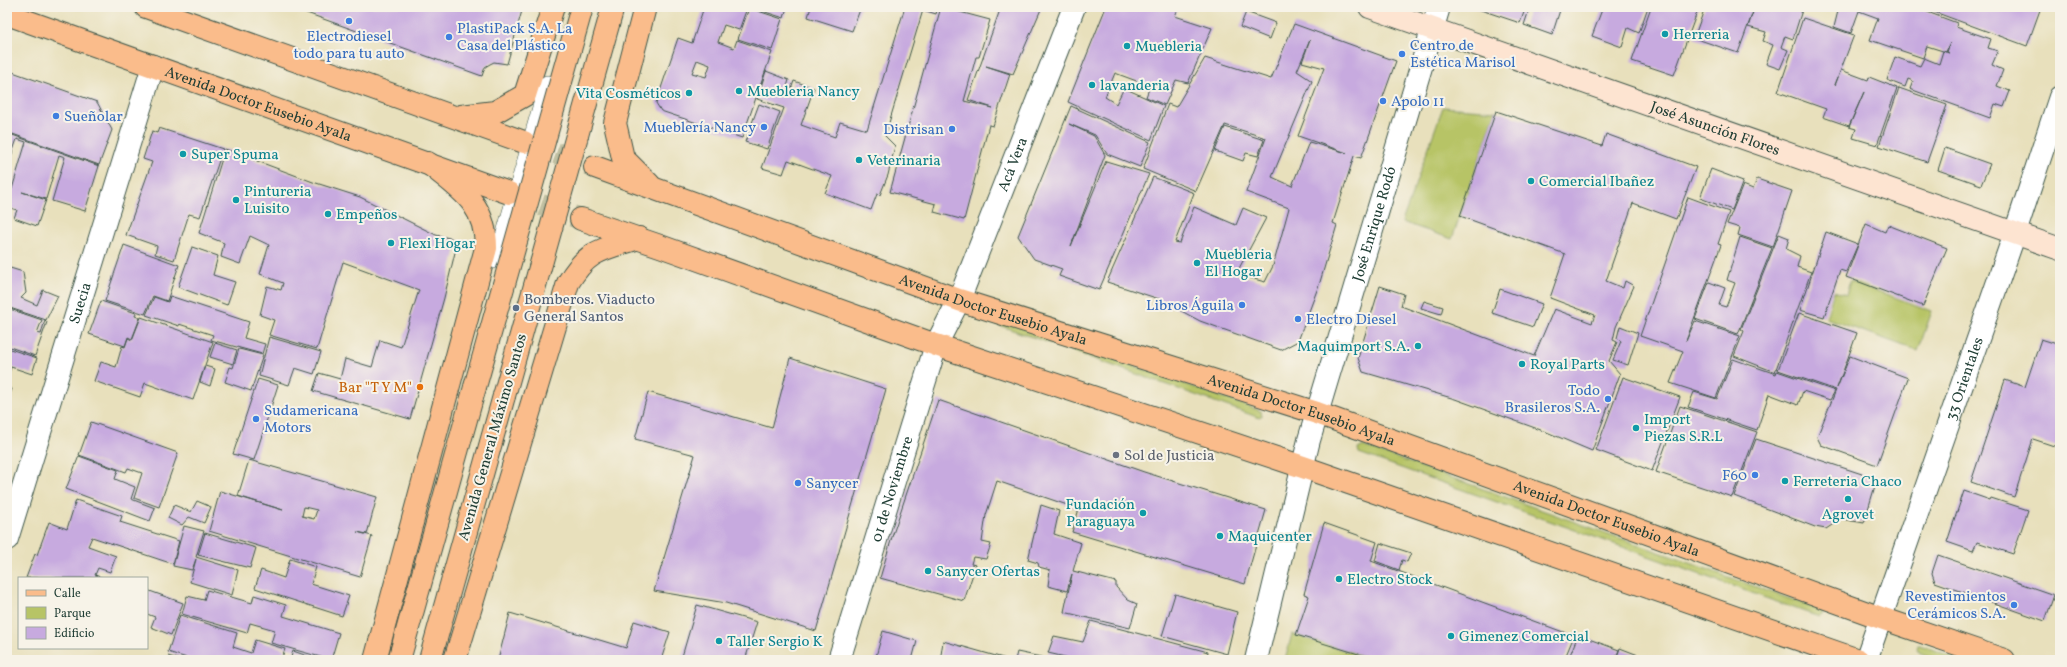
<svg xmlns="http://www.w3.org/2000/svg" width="2067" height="667" font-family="Vollkorn,serif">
<rect width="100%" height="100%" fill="#f7f3e8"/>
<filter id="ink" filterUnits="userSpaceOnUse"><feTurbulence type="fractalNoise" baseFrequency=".025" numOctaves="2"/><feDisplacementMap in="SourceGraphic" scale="8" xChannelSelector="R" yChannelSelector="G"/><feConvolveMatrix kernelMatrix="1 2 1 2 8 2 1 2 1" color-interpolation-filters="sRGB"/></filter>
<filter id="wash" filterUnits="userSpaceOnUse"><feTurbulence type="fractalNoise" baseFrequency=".012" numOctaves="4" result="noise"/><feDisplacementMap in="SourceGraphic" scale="16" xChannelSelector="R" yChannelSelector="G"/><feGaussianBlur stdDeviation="0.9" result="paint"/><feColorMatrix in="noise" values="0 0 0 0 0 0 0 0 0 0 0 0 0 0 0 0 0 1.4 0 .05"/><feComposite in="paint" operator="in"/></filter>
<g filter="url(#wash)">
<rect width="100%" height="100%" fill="#e8e0bc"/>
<!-- green -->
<path fill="#b7c466" stroke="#6b804d" d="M1443,107L1496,111L1452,239L1402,222Z
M1850,281L1932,311L1918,351L1826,318L1834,291L1846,295Z
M992,315L1261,411L1262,416L1260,418L990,322L988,320Z
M1363,446L1821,610L1823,614L1819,617L1359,453L1358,449Z
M1292,634L1372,658V660H1285Z
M1918,645H1920L1962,660H1939L1918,652L1916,648Z"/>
<g id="blocks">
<!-- building -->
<path fill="#c7aadf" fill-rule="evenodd" d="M290,7H523L507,64L494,62L490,64L485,67L482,76Z
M704,7L747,8L739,30L724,25L718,42L734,48L737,40L772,52L742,138L661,111L656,103L678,38L692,43ZM697,60L710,65L706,77L692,73Z
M750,7H787L784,18Z
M811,7H861L852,31L808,17Z
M905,7H938L936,14L923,10L885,136L895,146L888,175L880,195L877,194L871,210L825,193L832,176L788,160L783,174L762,168L784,108L757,99L766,71L789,80L786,90L790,92L794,81L814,88L801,125L835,137L840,122L867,130Z
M941,7L990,20L979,57H976L964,101L993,108L968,100L1001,7H1042L1013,74L986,66L1010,74L993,126L989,125L964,220L934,212L936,204L890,192Z
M954,7H968L966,11Z
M1106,7H1179L1175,16L1212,28L1188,83L1176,80L1165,105L1146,97L1150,86L1115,73L1105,97L1116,104L1124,88L1164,106L1151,140L1068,102Z
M1472,7H1526L1520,23Z
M1530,7H1561L1552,35L1524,25Z
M1603,7H1648L1639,33L1628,28L1622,47L1592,36Z
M1651,7H1699L1674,75L1632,61Z
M1705,7H1803L1793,39L1785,36L1781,47L1788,50L1780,69L1766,64L1773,45L1763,41L1766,32L1748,27L1754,9L1738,53L1694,38Z
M1839,7H1914L1957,23L1956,27L1991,39L1988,48L1998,51L1992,65L2003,70L1997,86L2010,91L2004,107L1995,104L1990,118L1910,89L1913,81L1908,79L1905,87L1887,80L1895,57L1920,66L1924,58L1939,64L1943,51L1949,53L1947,52L1950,43L1946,52L1927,46L1923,58L1870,40L1878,18L1859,11L1851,33L1834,27Z
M1921,7H2033L2040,10L2027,46Z
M749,8L782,19L772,50L738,39Z
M1246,12L1276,23L1270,39L1240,27Z
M1803,18L1854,35L1835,85L1841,70L1868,80L1869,77L1897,88L1877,145L1853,138L1856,129L1849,127L1864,92L1849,126L1823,117L1826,109L1778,92Z
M1294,24L1396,61L1361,158L1354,156L1333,223L1337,225L1320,282L1298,341L1281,350L1200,321L1159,299L1107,282L1153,177L1194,193L1175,242L1180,243L1194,207L1236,225L1243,208L1266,218L1236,274L1265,282L1273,266L1289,208L1246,192L1266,138L1225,125L1196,191L1143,169L1168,104L1176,107L1205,58L1271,79ZM1310,40L1302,62L1324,68L1298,136L1347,153L1309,142L1292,186L1272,177L1312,81L1297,71Z
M7,70L97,102L112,130L99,165L7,132Z
M1899,88L1947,105L1927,162L1879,146Z
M759,104L780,112L767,149L745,142Z
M1071,106L1150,142L1140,167L1107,154L1095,135L1069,124L1094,136L1105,155L1071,246L1106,161L1149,174L1099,290L1059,276L1062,269L1034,259L1018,236Z
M1496,111L1602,146L1606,134L1696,167L1676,219L1633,203L1606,281L1623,288L1625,281L1634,286L1616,327L1613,340L1617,342L1609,361L1620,374L1592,451L1549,433L1455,399L1363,372L1358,358L1380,286L1404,294L1401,306L1534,356L1554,309L1592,323L1595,315L1550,298L1565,254L1460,216Z
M1225,127L1264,140L1258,156L1246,153L1243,161L1215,151Z
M159,128L223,149L200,217L189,214L174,260L155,254L157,246L126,235L152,162L143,159L152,131L157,133Z
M7,133L99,166L85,211L52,201L65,157L59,155L46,199L22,192L46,200L37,226L14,218L17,210L7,207V187L12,189L26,142L17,139L7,168Z
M1945,148L1990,164L1981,185L1938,170Z
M225,149L313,182L360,197L436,235L458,240L444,298L410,419L313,391L319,373L340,379L345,359L372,367L380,340L401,347L419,290L343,262L317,349L269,335L274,320L260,315L267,286L281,290L283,283L260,274L269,245L250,236L240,264L221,257L224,243L199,233Z
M1711,169L1743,181L1732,210L1700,198Z
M1757,179L1792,191L1773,247L1738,235L1740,228L1727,224L1743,185L1753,189Z
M1688,197L1729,212L1718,244L1721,245L1686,341L1695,321L1740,336L1716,398L1670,383L1683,351L1640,336Z
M1866,224L1885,232L1888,225L1947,248L1923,306L1846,277Z
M1826,232L1858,244L1846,272L1840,270L1824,317L1800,310Z
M1779,234L1789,238L1786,249L1800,256L1797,267L1811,272L1775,372L1734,356L1744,331L1741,329Z
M1740,237L1772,248L1738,334L1695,319L1709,282L1725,288L1719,305L1726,307L1735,283L1727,280Z
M124,245L179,265L167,301L153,296L145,314L105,301Z
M192,247L218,256L213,275L235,282L227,305L178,287Z
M7,267L23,272L26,293L21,298L37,305L43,290L58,296L46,320L7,307Z
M1500,289L1542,304L1533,327L1492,313Z
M170,296L249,322L244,338L265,344L262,354L211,340L213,335L179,324V326L146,315L154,297L168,302Z
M101,301L136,313L135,316L140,318L132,339L128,337L125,346L89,334Z
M1424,301L1443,307L1441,314L1421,308Z
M7,308L42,320L37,333L41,334L45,320L47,322L35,356L7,346Z
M1799,313L1857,333L1837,388L1850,356L1908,378L1877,465L1821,445L1817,437L1836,390L1778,370Z
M141,317L213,342L193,400L145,383L140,397L94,381L101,362L116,367L122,346L125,347L128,338L132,340Z
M1620,326L1638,333L1628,365L1613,360L1621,341L1617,338Z
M269,337L321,352L314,374L295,368L289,385L259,376Z
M2041,339L2060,345V448L2033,439L2014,497L1971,482L2005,380L2025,387Z
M215,343L237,350L233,364L210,357Z
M7,348L37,358L32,374L11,367L7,379Z
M239,349L263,355L251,391L225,382L230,367L233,368Z
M790,358L886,389L816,631L726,603L654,591L695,455L635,439L648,392L772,428Z
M1733,359L1776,374L1777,371L1835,391L1830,400L1803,391L1798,405L1769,394L1757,430L1688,407L1694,392L1717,399Z
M205,366L215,369L210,386L200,382Z
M1623,377L1680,397L1652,471L1596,450Z
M258,379L278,385L254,460L233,454Z
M7,387L12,389L7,401Z
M938,400L1144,472L1266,510L1245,584L1072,532L1079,509L997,481L986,515L982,542L991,544L986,559L973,557L971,564L976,565L964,601L880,578L892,537Z
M1680,406L1757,432L1732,497L1656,472Z
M91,422L178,453L159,507L134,498L142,473L128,468L126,472L79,455Z
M1756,439L1877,479L1864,523L1841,519L1826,529L1815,527L1734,496Z
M79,456L118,470L115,479L135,487L131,499L155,508L150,521L66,489Z
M249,460L377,497L367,534L357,532L372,536L360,577L209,531L220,491L283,510L238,496ZM304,507L317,510L314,519L302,516Z
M1964,491L1990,500L1991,498L2028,510L2013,554L1977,542L1973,551L1947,542Z
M76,500L122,516L120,522L179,541L173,564L92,537L88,546L116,556L110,572L98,568L95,575L103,578H26L35,554L37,555L49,522L67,529Z
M197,501L211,507L204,523L189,517L182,525L168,518L174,505L191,512Z
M1041,505L1059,511L1054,534L1081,543L1073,571L1116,582V587L1128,600L1137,604L1130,628L1064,612L1072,574L1067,591L1048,586L1050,570L1039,567L1038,563L1028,560Z
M1324,523L1377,542L1371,561L1574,636L1564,660H1378L1296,635L1309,596L1304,594Z
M184,526L204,531L196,557L238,570L232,595L190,582L196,559L192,570L173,566Z
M205,533L256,548L250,568L198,555Z
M1380,543L1411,553L1407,562L1402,560L1399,570L1375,561Z
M1938,555L2054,595L2045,621L1935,582L1932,573Z
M290,559L316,567L311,584L349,596L342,616L255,588L261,570L284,578Z
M147,590L183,603L171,635L151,627L155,617L147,614Z
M207,590L252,603L254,595L286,605L283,616L339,633L331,660L271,643L275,630L250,623L247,633L182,614L187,596L204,600Z
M1175,594L1237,612L1227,654L1162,636Z
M697,605L757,622L745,660H681Z
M510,613L626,648L634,621L670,632L661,660H498Z
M180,615L237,633L233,647L251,653L255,640L285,649L281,660H193L168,652Z
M1091,621L1208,652L1206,660H1078L1048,653L1054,636L1083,642Z
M883,631L917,641L912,660H875Z
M1578,635L1619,650L1615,660H1568Z
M943,641L1010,660H955L941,655Z
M1620,648L1651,660H1616Z
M293,651L319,660H290Z
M1017,652L1046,658L1045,660H1015Z
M168,656L181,660H167Z"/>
</g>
</g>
<g filter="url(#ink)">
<use href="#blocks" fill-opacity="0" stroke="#3d5548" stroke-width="1"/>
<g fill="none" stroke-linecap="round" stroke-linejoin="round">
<!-- highway-tunnel -->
<path stroke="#c0bfa1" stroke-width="22" stroke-dasharray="22 11" stroke-linecap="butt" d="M525,142L595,167
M510,194L581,219"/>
<defs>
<path id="lane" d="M496,261L547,83"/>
<g id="street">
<path id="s1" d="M7,539L153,66"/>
<path id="s2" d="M839,660L936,345L959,300L1074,7"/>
<path id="s3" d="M1256,660L1309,440L1439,7"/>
<path id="s4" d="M1866,660L2015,233L2060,97"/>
</g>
<g id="secondary">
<path id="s5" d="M1370,7L2060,249"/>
</g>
<path id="primary" d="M399,660L475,387
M430,660L504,396"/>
<g id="highway">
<path d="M146,7L524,142"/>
<path d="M645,7L615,123L623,158L649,184"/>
<path id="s6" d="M7,14L509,193"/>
<path d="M461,116L495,112L525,95L553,7"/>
<path id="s7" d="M595,167L959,300L1317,413L1881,618L2004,660"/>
<path d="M581,219L660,246L936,345L1303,467L1858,660"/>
<path d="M375,660L486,248C486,203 460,189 428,163"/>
<path d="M455,660L568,283C588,249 604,249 639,238"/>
</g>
</defs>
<!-- lane casing -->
<use href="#lane" stroke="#3d5548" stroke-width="16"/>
<!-- street casing -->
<use href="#street" stroke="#3d5548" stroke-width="24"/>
<!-- secondary casing -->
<use href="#secondary" stroke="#3d5548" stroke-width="24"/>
<!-- primary casing -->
<use href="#primary" stroke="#3d5548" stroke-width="24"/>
<!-- highway casing -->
<use href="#highway" stroke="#3d5548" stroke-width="24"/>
<!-- lane -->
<use href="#lane" stroke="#fff" stroke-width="15"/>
<!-- street -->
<use href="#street" stroke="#fff" stroke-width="22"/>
<!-- secondary -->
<use href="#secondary" stroke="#fde4d1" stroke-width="22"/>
<!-- primary -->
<use href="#primary" stroke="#fabc8b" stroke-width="22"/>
<!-- highway -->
<use href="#highway" stroke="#fabc8b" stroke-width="22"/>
<defs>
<path id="primary-bridge" d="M475,387L582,7
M504,396L613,7"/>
</defs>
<!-- primary-bridge casing -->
<use href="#primary-bridge" stroke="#3d5548" stroke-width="24" stroke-linecap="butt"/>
<!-- primary-bridge -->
<use href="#primary-bridge" stroke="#fabc8b" stroke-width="22"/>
</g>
</g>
<!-- markers -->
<g fill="#3f7fe0" stroke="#f7f3e8" stroke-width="1.5">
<circle cx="349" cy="21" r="4"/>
<circle cx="449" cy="37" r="4"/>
<circle cx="1402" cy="54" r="4"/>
<circle cx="1383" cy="101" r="4"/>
<circle cx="56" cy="116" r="4"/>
<circle cx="764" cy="127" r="4"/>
<circle cx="952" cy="129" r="4"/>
<circle cx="1242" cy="305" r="4"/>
<circle cx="1298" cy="319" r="4"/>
<circle cx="1608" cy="399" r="4"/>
<circle cx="256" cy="419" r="4"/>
<circle cx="1755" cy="475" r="4"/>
<circle cx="798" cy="483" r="4"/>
<circle cx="2014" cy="605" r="4"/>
</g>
<g fill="#0f9aa8" stroke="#f7f3e8" stroke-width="1.5">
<circle cx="1665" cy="34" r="4"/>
<circle cx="1127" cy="46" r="4"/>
<circle cx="1092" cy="85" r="4"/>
<circle cx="739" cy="91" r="4"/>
<circle cx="689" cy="93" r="4"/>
<circle cx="183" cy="154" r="4"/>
<circle cx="859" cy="160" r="4"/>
<circle cx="1531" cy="181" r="4"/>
<circle cx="236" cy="200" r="4"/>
<circle cx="328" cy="214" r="4"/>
<circle cx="391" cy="243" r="4"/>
<circle cx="1197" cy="263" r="4"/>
<circle cx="1418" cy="346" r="4"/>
<circle cx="1522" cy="364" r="4"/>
<circle cx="1636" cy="428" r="4"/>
<circle cx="1785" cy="481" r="4"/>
<circle cx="1848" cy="499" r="4"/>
<circle cx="1143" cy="513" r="4"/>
<circle cx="1220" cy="536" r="4"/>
<circle cx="928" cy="571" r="4"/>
<circle cx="1339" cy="579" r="4"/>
<circle cx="1451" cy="636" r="4"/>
<circle cx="719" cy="641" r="4"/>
</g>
<circle fill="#5c6f8a" stroke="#f7f3e8" stroke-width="1.5" cx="516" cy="308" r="4"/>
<circle fill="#e8710a" stroke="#f7f3e8" stroke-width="1.5" cx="420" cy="387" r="4"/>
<circle fill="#6b7280" stroke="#f7f3e8" stroke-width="1.5" cx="1116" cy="455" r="4"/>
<g text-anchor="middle" stroke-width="4" stroke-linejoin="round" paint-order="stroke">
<!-- shop labels -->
<g font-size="15" fill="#366cbe" stroke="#f7f3e8" text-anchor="start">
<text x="457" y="33">PlastiPack S.A. La<tspan x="457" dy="17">Casa del Plástico</tspan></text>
<text x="349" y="41" text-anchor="middle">Electrodiesel<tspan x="349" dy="17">todo para tu auto</tspan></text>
<text x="1410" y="50">Centro de<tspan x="1410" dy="17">Estética Marisol</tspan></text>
<text x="1391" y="106">Apolo 11</text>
<text x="64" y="121">Sueñolar</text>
<text x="756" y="132" text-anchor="end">Mueblería Nancy</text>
<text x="944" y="134" text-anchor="end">Distrisan</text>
<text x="1234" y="310" text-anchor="end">Libros Águila</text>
<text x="1306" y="324">Electro Diesel</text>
<text x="1600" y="395" text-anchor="end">Todo<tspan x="1600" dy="17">Brasileros S.A.</tspan></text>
<text x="264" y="415">Sudamericana<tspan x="264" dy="17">Motors</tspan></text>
<text x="1747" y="480" text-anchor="end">F60</text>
<text x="806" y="488">Sanycer</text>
<text x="2006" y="601" text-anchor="end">Revestimientos<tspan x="2006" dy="17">Cerámicos S.A.</tspan></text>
</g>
<!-- culture labels -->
<g font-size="15" fill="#0d838f" stroke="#f7f3e8" text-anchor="start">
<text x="1673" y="39">Herreria</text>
<text x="1135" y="51">Muebleria</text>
<text x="1100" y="90">lavanderia</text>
<text x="747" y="96">Muebleria Nancy</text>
<text x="681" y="98" text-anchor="end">Vita Cosméticos</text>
<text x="191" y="159">Super Spuma</text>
<text x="867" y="165">Veterinaria</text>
<text x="1539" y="186">Comercial Ibañez</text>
<text x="244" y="196">Pintureria<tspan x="244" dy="17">Luisito</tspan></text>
<text x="336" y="219">Empeños</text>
<text x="399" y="248">Flexi Hogar</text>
<text x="1205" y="259">Muebleria<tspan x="1205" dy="17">El Hogar</tspan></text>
<text x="1410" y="351" text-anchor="end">Maquimport S.A.</text>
<text x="1530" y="369">Royal Parts</text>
<text x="1644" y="424">Import<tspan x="1644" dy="17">Piezas S.R.L</tspan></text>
<text x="1793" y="486">Ferreteria Chaco</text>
<text x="1135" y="509" text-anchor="end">Fundación<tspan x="1135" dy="17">Paraguaya</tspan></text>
<text x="1848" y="519" text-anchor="middle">Agrovet</text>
<text x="1228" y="541">Maquicenter</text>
<text x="936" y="576">Sanycer Ofertas</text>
<text x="1347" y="584">Electro Stock</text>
<text x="1459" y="641">Gimenez Comercial</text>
<text x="727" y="646">Taller Sergio K</text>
</g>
<!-- street labels -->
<g font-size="15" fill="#1f3d34" stroke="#f7f3e8">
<text dy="5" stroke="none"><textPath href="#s6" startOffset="267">Avenida Doctor Eusebio Ayala</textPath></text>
<text dy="5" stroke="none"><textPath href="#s5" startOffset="366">José Asunción Flores</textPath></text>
<text dy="5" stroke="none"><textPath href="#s2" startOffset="526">Acá Vera</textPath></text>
<text dy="5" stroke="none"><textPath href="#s3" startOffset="452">José Enrique Rodó</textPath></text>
<text dy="5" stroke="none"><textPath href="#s1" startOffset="247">Suecia</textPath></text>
<text dy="5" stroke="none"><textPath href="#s7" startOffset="423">Avenida Doctor Eusebio Ayala</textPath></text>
<text dy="5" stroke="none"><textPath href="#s4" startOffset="298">33 Orientales</textPath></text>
<text dy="5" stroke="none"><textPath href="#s7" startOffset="747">Avenida Doctor Eusebio Ayala</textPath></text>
<text transform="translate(492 437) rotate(-74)" y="5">Avenida General Máximo Santos</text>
<text dy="5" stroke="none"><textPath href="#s2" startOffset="179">01 de Noviembre</textPath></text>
<text dy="5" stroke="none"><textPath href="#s7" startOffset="1071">Avenida Doctor Eusebio Ayala</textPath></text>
</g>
<!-- service labels -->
<g font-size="15" fill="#4e5e75" stroke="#f7f3e8" text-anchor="start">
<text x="524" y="304">Bomberos. Viaducto<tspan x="524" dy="17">General Santos</tspan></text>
</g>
<!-- food labels -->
<g font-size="15" fill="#c56008" stroke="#f7f3e8" text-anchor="end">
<text x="412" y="392">Bar "T Y M"</text>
</g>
<!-- worship labels -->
<g font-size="15" fill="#5b616d" stroke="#f7f3e8" text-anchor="start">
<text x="1124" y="460">Sol de Justicia</text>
</g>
</g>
<!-- margin -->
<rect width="2067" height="667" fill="none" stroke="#f7f3e8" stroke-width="24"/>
<!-- legend -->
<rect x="18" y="577" width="130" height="72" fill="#f7f3e8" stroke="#a1aaa0"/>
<rect x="26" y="590" width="20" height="6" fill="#fabc8b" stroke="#a1aaa0"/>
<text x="54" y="597" font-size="12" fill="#1f3d34">Calle</text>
<rect x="26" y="607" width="20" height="12" fill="#b7c466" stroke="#a1aaa0"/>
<text x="54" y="617" font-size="12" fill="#1f3d34">Parque</text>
<rect x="26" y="627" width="20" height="12" fill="#c7aadf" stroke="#a1aaa0"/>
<text x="54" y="637" font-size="12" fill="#1f3d34">Edificio</text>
</svg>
